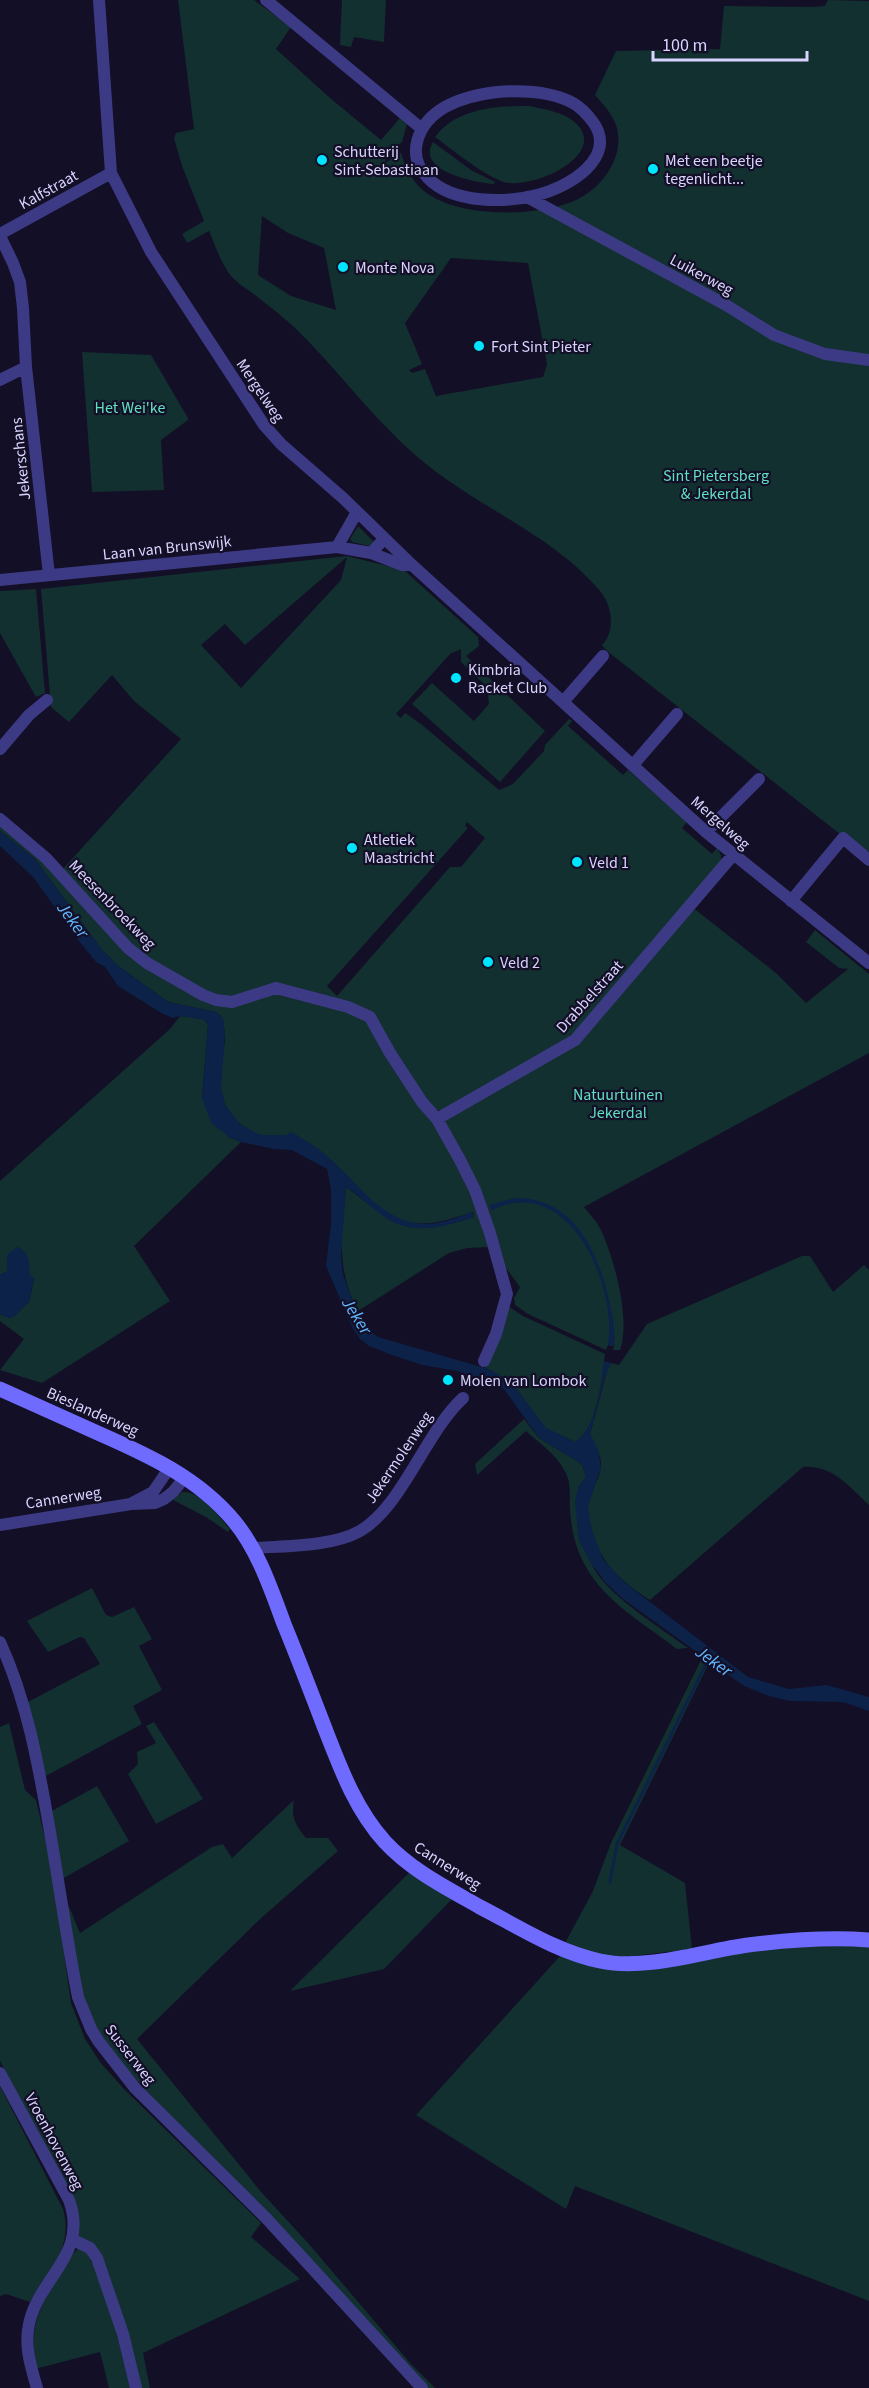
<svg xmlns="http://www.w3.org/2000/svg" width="869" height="2388" font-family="'Source Sans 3',sans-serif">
<rect width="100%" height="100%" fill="#130f26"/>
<!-- green -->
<path fill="#12302f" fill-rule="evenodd" d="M178,0H254L291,27L276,49L330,98L381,140L400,118L407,124L402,142L386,155L385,163L401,153C404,163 409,174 415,182C444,220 537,218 576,200C603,188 626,155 616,125C612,114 603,104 595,95L616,51L720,49L724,6L813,7L825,6L828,0L869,1V857L607,651L602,645C616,631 612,605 600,591C558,541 498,516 446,479C390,440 354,389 308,341C293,325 277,312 260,299C252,292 242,287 234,279C222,267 216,247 209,231L187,243L182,234L204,221L182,166L174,138L176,133L194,129ZM262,216L288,233L324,248L336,310L291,296L258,275ZM451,258L528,263L547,364L543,377L436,396L425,369L412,373L409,370L422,364L405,323Z
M342,0H386L384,42L354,37L351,47L340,45Z
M529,106C543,109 557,111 569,118C606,142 567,170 541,178C532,181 520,184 509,183C492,182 450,148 435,137C457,108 496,106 529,106Z
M433,142L471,170L495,182L494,184C477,183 415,172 433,142Z
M82,352L151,355L188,418V420L161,440L164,490L92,492Z
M358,526L374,542L369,546L352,542L350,539Z
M347,556L404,570L478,637L479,646L466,656L545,731L500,782L412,704L432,683L474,721L489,704L487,687L461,662V649L450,654L396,714L401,718L405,713L421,724L499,790L513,784L544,751L545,745L569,719L572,721L568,726L623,775L628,770L687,822L682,828L712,854L717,848L721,855V861L573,1037L443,1111L437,1110L427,1102L374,1018L281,986L237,998H217L141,956L61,871L181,739L134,701L112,675L69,722L51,707L41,589ZM347,557L341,580L241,688L201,645L225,624L245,645ZM467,822L485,838L461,867H450L337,996L327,986L468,828L465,826Z
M36,589L45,693L36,697L0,633V591Z
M0,822L38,854L126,951L207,1001L272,991L363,1016L437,1127L465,1177L490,1247L467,1248L449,1253L358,1311C335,1266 342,1235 346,1187C401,1228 404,1239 474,1217L473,1212C449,1219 427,1229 402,1220C364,1206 344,1165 310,1144C292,1133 281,1138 262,1135C247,1133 231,1117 225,1104C216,1087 222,1059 225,1041C226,1034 223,1025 223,1018L216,1012L168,1002L117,965L102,950L35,859L0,831Z
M692,907L776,973L806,1003L848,969L839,968L806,942L815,930L869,974V1053L584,1207C590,1214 597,1222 601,1230C614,1258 631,1320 620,1350H613L614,1346L608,1345L606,1350L528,1314L515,1305L514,1298L520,1287L503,1264L444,1124L445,1121L486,1095L562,1054L581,1039Z
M180,1016L203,1019L208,1024L202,1098L229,1137L241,1142L134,1246L170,1301L42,1383L0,1370L24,1339L0,1321V1314L9,1318C19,1315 21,1307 29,1302L34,1279L8,1264L7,1271L0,1275V1181L170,1029Z
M802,1256H810L833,1292L864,1265L869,1270V1505C848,1486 833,1465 803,1467L650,1600C621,1582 598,1561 591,1527C589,1519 587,1511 588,1504C590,1490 601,1479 601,1464C601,1453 593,1445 590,1434L607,1371L611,1363L619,1365L647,1324Z
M508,1306L523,1316L605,1354C602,1378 598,1429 575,1442L545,1428L515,1387L498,1374L485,1368Z
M524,1419L539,1438L577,1461L582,1465L586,1476L578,1488C582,1508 584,1544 591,1562C601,1591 662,1629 688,1648L677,1649C646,1625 605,1602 586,1567C576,1550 571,1529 570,1510C569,1496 572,1482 564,1470C556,1454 538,1442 526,1431L477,1475L475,1464Z
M182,1492C202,1491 218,1516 230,1529L228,1532L206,1517L173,1500Z
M92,1588L106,1615L112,1617L134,1607L152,1639L139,1646L162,1690L133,1706L142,1724L44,1777L26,1703L100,1664L84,1638L80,1637L48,1652L27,1621Z
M702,1658L709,1663L620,1845L685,1883L692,1949L615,1958L564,1945L593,1891L611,1843Z
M154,1722L203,1799L156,1824L128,1774L138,1764L137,1752L156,1743L146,1726Z
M9,1723L25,1790L36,1800L52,1868L71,2003L85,2039L100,2062L124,2089L261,2223L251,2237L300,2279L143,2353L150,2388H139L125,2330L79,2236L62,2177L0,2061V1727Z
M97,1786L129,1841L62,1879L50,1812Z
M294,1800C291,1817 295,1825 306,1838H328L338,1851L260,1919L137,2039L262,2193L308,2243L411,2364L435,2388H421L106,2047L84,2005L65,1897L80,1933L212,1847L223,1844L232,1858Z
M410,1872L453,1898L384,1969L290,1991Z
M826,1942L869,1944V2301L575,2186L566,2209L416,2115L561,1955L696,1959Z
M0,2086L63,2209C74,2246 49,2272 30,2302L6,2294L0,2296Z
M79,2248L86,2249L106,2290L130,2388H109L100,2352L35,2369C29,2323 39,2308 62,2271C67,2263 72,2253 79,2248Z"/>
<!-- water -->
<path fill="#0c2248" d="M0,831L35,859L102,950L117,965L168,1002L216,1012L223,1018L225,1035L221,1087L225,1105L240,1124L260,1135H287L290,1132C299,1135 308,1143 317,1148C357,1176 384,1235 442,1222C452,1220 462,1215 472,1212L474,1217C444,1227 412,1237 383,1216C371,1207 359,1195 346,1187L341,1257L343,1274L350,1294L367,1329L378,1337L485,1368L498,1374L515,1387L546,1428L575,1442C596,1430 601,1384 604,1361L611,1363L604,1380L590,1434L598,1449L601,1467L588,1507L592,1531L603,1559L624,1582L748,1677L789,1689L827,1685L869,1697V1711L843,1702L790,1701L769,1696L744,1686L623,1599L605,1582L591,1563L579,1541L575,1502L578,1488L586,1476L582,1465L577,1461L539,1438L504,1389L457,1371L422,1365L392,1355L369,1346L360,1339L353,1329L326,1266L331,1223V1189L327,1169L292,1150L274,1149L241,1142L229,1137L211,1123L202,1098L208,1024L203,1019L180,1016L173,1018L163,1014L118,986L105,967L96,962L79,941L33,877L0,846Z
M515,1198C573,1197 598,1251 609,1300C612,1315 616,1331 614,1346L608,1345C616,1297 584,1208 528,1203C516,1202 502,1204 492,1211L489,1205Z
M17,1247C30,1251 29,1264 30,1275L34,1278L29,1303C20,1307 19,1316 9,1318L0,1314V1275L7,1271V1255Z"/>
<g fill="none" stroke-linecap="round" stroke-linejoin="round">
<!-- stream -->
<path stroke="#0c2248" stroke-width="3" d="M610,1882L617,1844L708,1660"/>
<!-- street -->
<path stroke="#3d3a85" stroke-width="12" d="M99,0L111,173L151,252L264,425L281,444L343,498L412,565L706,832L869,963
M266,0L422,129
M497,92C522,90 551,91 573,103C582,108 587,114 593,122C619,158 567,188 537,195C506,203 453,204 428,178C404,154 419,122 445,107C461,98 480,94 497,92Z
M527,197L726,305L774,335L825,354L869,360
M0,234L111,173
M0,236L13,263L20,282L23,308L26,367L49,575
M0,380L26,367
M337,547L357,512
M371,553L402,565H412
M0,580L337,547L371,553L384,539
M563,702L603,656
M0,749L29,715L47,700
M633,765L677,714
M0,819L46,858L128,948L147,963L203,995L216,1000L232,1002L276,988L348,1007L370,1017L390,1053L422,1102L437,1119L460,1160L475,1190L490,1233L507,1294L496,1334L484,1361
M706,832L759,779
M791,901L843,838L869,860
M437,1119L575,1040L733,855
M132,1503L153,1492L170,1467
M0,1525L131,1504L155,1503L164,1499L173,1492L185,1477
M252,1548C283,1546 332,1547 360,1531C402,1507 425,1433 463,1398
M0,1642C27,1701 38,1763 49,1826C59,1883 67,1941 78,1997L91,2029L99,2042L135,2088L266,2218L422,2388
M0,2073L69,2200C89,2255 39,2277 29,2324C24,2346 31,2367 37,2388
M73,2240L90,2248L97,2258L123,2334L136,2388"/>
<!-- secondary -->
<path stroke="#6f6bff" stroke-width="15" d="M0,1389C33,1404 67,1419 100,1434C150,1456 198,1478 234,1521C258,1550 271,1589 284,1624C298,1658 311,1692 324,1726C340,1767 355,1809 385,1842C412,1871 447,1888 480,1907C519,1927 557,1952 600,1961C646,1971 703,1951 748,1945C788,1940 829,1937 869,1940"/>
</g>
<!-- markers -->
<g fill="#00e5ff" stroke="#130f26" stroke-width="2">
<circle cx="322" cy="160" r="6"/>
<circle cx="653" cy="169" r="6"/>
<circle cx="343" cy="267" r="6"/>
<circle cx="479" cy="346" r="6"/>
<circle cx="456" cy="678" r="6"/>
<circle cx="352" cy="848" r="6"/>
<circle cx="577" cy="862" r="6"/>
<circle cx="488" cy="962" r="6"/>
<circle cx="448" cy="1380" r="6"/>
</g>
<g text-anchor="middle" stroke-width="4.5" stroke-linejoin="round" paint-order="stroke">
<!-- poi labels -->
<g font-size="16" fill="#d9d4ff" stroke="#130f26" text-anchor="start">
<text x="334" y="157">Schutterij<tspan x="334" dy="18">Sint-Sebastiaan</tspan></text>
<text x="665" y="166">Met een beetje<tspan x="665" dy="18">tegenlicht...</tspan></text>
<text x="355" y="273">Monte Nova</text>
<text x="491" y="352">Fort Sint Pieter</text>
<text x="468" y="675">Kimbria<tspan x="468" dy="18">Racket Club</tspan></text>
<text x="364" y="845">Atletiek<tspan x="364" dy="18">Maastricht</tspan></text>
<text x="589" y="868">Veld 1</text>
<text x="500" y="968">Veld 2</text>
<text x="460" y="1386">Molen van Lombok</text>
</g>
<!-- street labels -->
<g font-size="16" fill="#d9d4ff" stroke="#130f26">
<text transform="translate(48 189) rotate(-29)" y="6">Kalfstraat</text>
<text transform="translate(702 274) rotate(28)" y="6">Luikerweg</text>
<text transform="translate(261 390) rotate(56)" y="6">Mergelweg</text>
<text transform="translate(20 459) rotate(-96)" y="6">Jekerschans</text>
<text transform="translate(167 547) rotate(-6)" y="6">Laan van Brunswijk</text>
<text transform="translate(721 822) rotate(41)" y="6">Mergelweg</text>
<text transform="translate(113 904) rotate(46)" y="6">Meesenbroekweg</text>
<text transform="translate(589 996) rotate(-48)" y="6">Drabbelstraat</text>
<text transform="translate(93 1411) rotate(24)" y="6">Bieslanderweg</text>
<text transform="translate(398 1457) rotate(-56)" y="6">Jekermolenweg</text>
<text transform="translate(63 1497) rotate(-9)" y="6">Cannerweg</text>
<text transform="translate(448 1865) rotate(32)" y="6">Cannerweg</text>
<text transform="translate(131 2054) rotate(52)" y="6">Susserweg</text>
<text transform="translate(55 2141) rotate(62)" y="6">Vroenhovenweg</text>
</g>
<!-- park labels -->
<g font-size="16" fill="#5fe0c0" stroke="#130f26">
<text x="130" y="413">Het Wei'ke</text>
<text x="716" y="481">Sint Pietersberg<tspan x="716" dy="18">&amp; Jekerdal</tspan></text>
<text x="618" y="1100">Natuurtuinen<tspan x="618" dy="18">Jekerdal</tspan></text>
</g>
<!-- water labels -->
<g font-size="18" font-style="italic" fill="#62b6ff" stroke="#130f26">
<text transform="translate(73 920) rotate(53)" y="6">Jeker</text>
<text transform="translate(357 1316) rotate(58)" y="6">Jeker</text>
<text transform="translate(714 1661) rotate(36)" y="6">Jeker</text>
</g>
</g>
<!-- scale -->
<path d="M653 51v9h154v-9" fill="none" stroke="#d9d4ff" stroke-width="3"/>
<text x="662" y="51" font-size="18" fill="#d9d4ff" stroke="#130f26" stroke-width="4.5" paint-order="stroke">100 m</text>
</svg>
